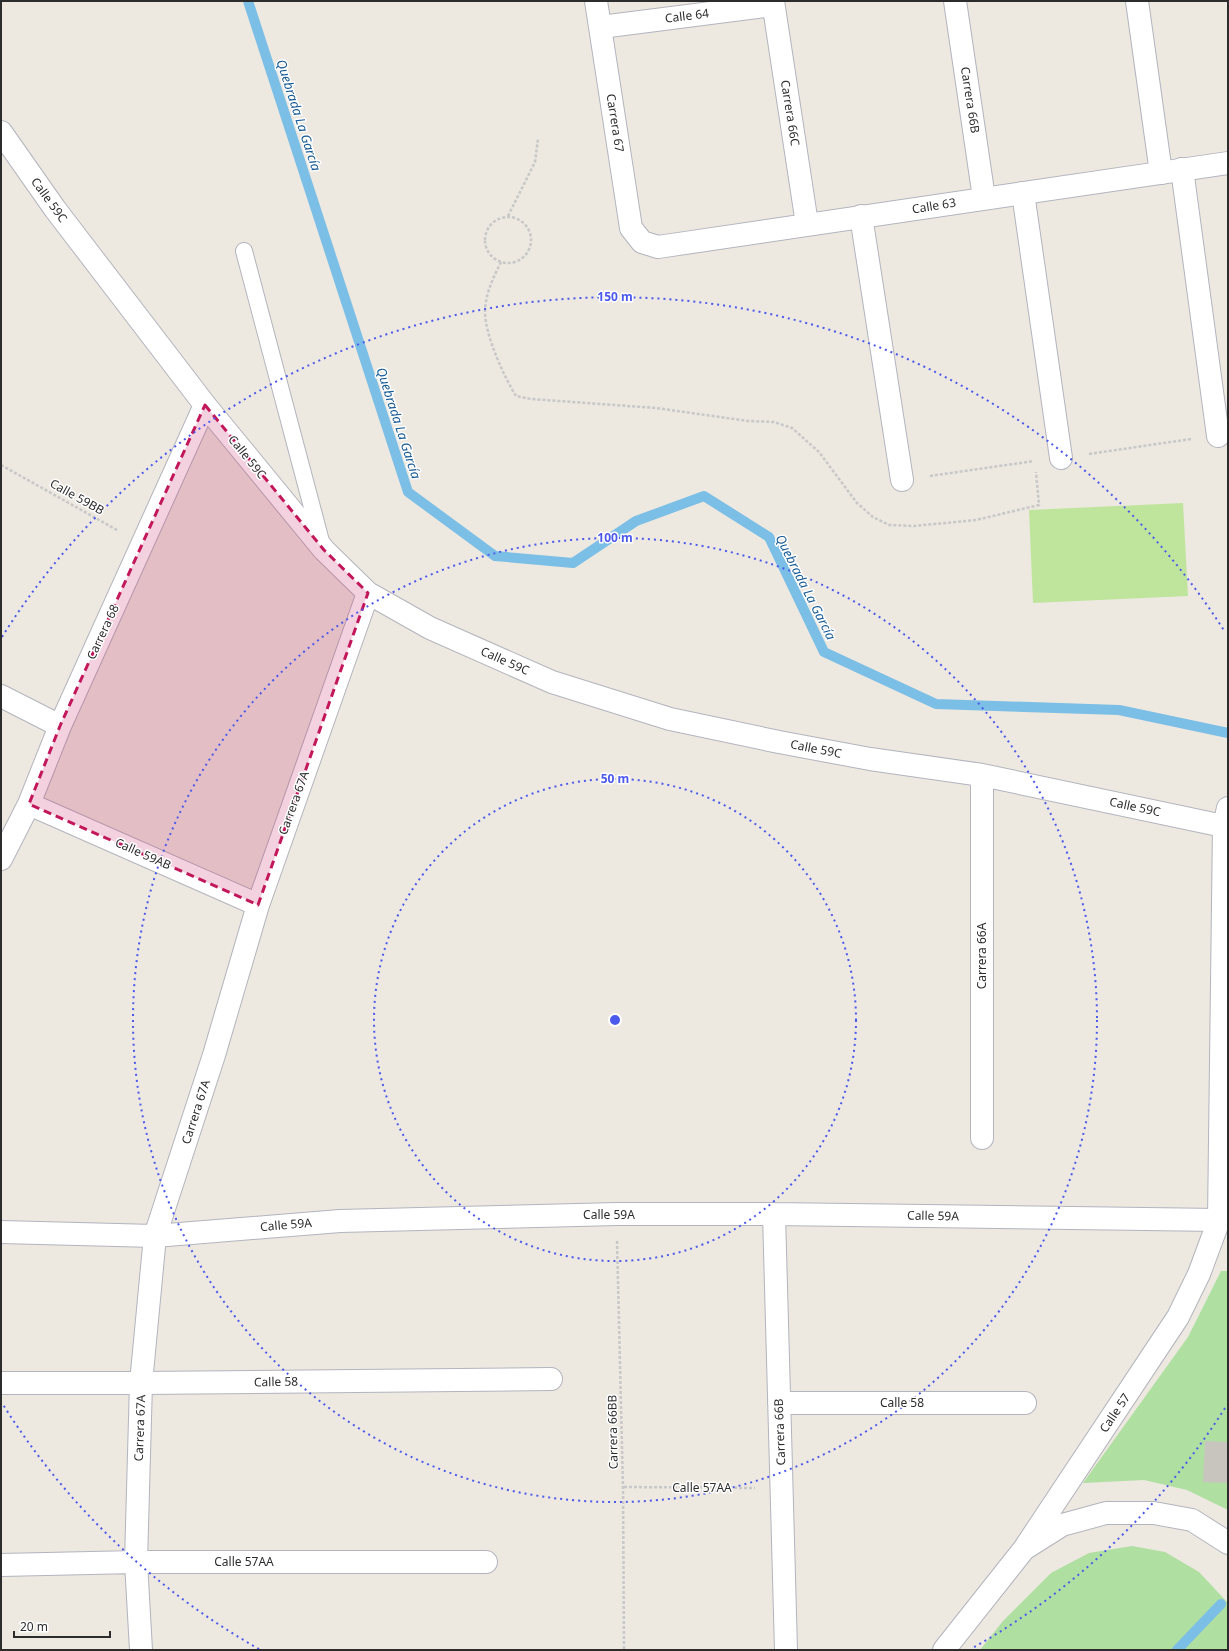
<svg xmlns="http://www.w3.org/2000/svg" width="1229" height="1651" font-family="'Noto Sans',sans-serif">
<rect width="100%" height="100%" fill="#ede8e0"/>
<!-- green -->
<path fill="#afdfa1" d="M1221,1271H1228V1510L1187,1490L1144,1480L1083,1483L1188,1337Z
M1132,1546L1165,1552L1199,1572L1228,1603V1650H980L1003,1621L1051,1573L1089,1553Z"/>
<!-- pitch -->
<path fill="#bfe59d" d="M1183,503L1188,596L1033,603L1029,510Z"/>
<g fill="none" stroke-linecap="round" stroke-linejoin="round">
<!-- stream -->
<path stroke="#7bbee6" stroke-width="10" d="M248,1L408,492L495,556L573,563L636,521L704,496L769,537L824,652L936,704L1119,710L1228,733
M1177,1650L1221,1604"/>
</g>
<!-- building -->
<path fill="#c8c5bf" d="M1205,1441L1228,1442V1483L1203,1482Z"/>
<g fill="none" stroke-linecap="round" stroke-linejoin="round">
<defs>
<path id="service" d="M244,251L322,545"/>
<path id="pedestrian" d="M773,1L807,224
M955,1L984,198
M1137,1L1161,173
M601,27L773,5
M1182,169L1218,436
M1023,193L1061,458
M861,216L902,480"/>
<path id="minor" d="M596,1L631,228L642,242L658,247L1228,163
M1,132L55,209L205,405L324,550L368,593L430,628L552,682L670,719L779,742L870,759L982,775L1228,827
M1,696L60,726
M982,775V1138
M29,804L258,905
M1,859L29,804L60,726L205,405
M774,1214L786,1650
M1,1232L155,1236L340,1221L617,1214H774L1219,1220
M1,1383H141L551,1379
M779,1403H1025
M1,1565L136,1562H486
M141,1650L136,1562L141,1383L155,1236L214,1055L258,905L368,593"/>
<path id="secondary" d="M1024,1549L1178,1317L1199,1274L1219,1220L1224,826L1228,808
M944,1650L1024,1549L1062,1525L1106,1513H1154L1192,1520L1228,1543"/>
</defs>
<!-- service casing -->
<use href="#service" stroke="#b3b4be" stroke-width="18"/>
<!-- pedestrian casing -->
<use href="#pedestrian" stroke="#b3b4be" stroke-width="24"/>
<!-- minor casing -->
<use href="#minor" stroke="#b3b4be" stroke-width="24"/>
<!-- secondary casing -->
<use href="#secondary" stroke="#b3b4be" stroke-width="24"/>
<!-- path -->
<path stroke="#c8c8c8" stroke-width="2.5" stroke-dasharray="3 2" stroke-linecap="butt" d="M508,216L535,162L538,139
M485 240a23 23 0 1 1 46 0a23 23 0 1 1-46 0Z
M501,262C493,278 485,295 485,312C485,335 504,377 516,396L531,399L656,408L748,421L774,422L792,428L819,452L857,503L873,517L889,525L914,526L976,520L1039,505L1036,472
M1089,454L1191,439
M1,465L117,530
M930,476L1034,461
M617,1241L623,1487L624,1650
M624,1487L755,1488"/>
<!-- service -->
<use href="#service" stroke="#fff" stroke-width="16"/>
<!-- pedestrian -->
<use href="#pedestrian" stroke="#fff" stroke-width="22"/>
<!-- minor -->
<use href="#minor" stroke="#fff" stroke-width="22"/>
<!-- secondary -->
<use href="#secondary" stroke="#fff" stroke-width="22"/>
</g>
<!-- marked area -->
<path fill="#c2185b" fill-opacity="0.2" stroke="#c2185b" stroke-width="3" stroke-dasharray="8 5" stroke-linejoin="round" d="M205,405L324,550L368,593L258,905L29,804L60,726Z"/>
<!-- distance rings -->
<g fill="none" stroke="#4c59ed" stroke-width="2" stroke-dasharray="2 4">
<circle cx="615" cy="1020" r="241"/>
<circle cx="615" cy="1020" r="482"/>
<path d="M1225 1408A723 723 0 0 1 971 1649M259 1649A723 723 0 0 1 2 1403M2 637A723 723 0 0 1 1225 632"/>
</g>
<g text-anchor="middle" stroke-width="3" stroke-linejoin="round" paint-order="stroke">
<!-- street labels -->
<g font-size="12" fill="#2c2c2c" stroke="#fff">
<text transform="translate(687 16) rotate(-7)" y="4">Calle 64</text>
<text transform="translate(970 100) rotate(81)" y="4">Carrera 66B</text>
<text transform="translate(790 113) rotate(81)" y="4">Carrera 66C</text>
<text transform="translate(615 123) rotate(81)" y="4">Carrera 67</text>
<text transform="translate(49 200) rotate(54)" y="4">Calle 59C</text>
<text transform="translate(934 206) rotate(-9)" y="4">Calle 63</text>
<text transform="translate(247 457) rotate(51)" y="4">Calle 59C</text>
<text transform="translate(77 497) rotate(29)" y="4">Calle 59BB</text>
<text transform="translate(103 632) rotate(-65)" y="4">Carrera 68</text>
<text transform="translate(505 661) rotate(24)" y="4">Calle 59C</text>
<text transform="translate(816 749) rotate(11)" y="4">Calle 59C</text>
<text transform="translate(294 803) rotate(-70)" y="4">Carrera 67A</text>
<text transform="translate(1135 807) rotate(12)" y="4">Calle 59C</text>
<text transform="translate(143 854) rotate(24)" y="4">Calle 59AB</text>
<text transform="translate(982 956) rotate(-90)" y="4">Carrera 66A</text>
<text transform="translate(196 1112) rotate(-72)" y="4">Carrera 67A</text>
<text x="609" y="1219">Calle 59A</text>
<text transform="translate(933 1216) rotate(1)" y="4">Calle 59A</text>
<text transform="translate(286 1225) rotate(-5)" y="4">Calle 59A</text>
<text transform="translate(276 1382) rotate(-1)" y="4">Calle 58</text>
<text x="902" y="1407">Calle 58</text>
<text transform="translate(1115 1413) rotate(-56)" y="4">Calle 57</text>
<text transform="translate(140 1428) rotate(-88)" y="4">Carrera 67A</text>
<text transform="translate(613 1432) rotate(-91)" y="4">Carrera 66BB</text>
<text transform="translate(780 1432) rotate(-92)" y="4">Carrera 66B</text>
<text x="702" y="1492">Calle 57AA</text>
<text x="244" y="1566">Calle 57AA</text>
</g>
<!-- water labels -->
<g font-size="13" font-style="italic" fill="#185c95" stroke="#fff">
<text transform="translate(299 115) rotate(72)" y="5">Quebrada La García</text>
<text transform="translate(399 423) rotate(72)" y="5">Quebrada La García</text>
<text transform="translate(806 587) rotate(63)" y="5">Quebrada La García</text>
</g>
</g>
<circle cx="615" cy="1020" r="6" fill="#4c59ed" stroke="#fff" stroke-width="2"/>
<g font-size="12" text-anchor="middle" font-weight="bold" fill="#4c59ed" stroke="#fff" stroke-width="3" stroke-linejoin="round" paint-order="stroke">
<text x="615" y="301">150 m</text>
<text x="615" y="542">100 m</text>
<text x="615" y="783">50 m</text>
</g>
<!-- border -->
<rect width="1229" height="1651" fill="none" stroke="#2c2c2c" stroke-width="4"/>
<!-- scale -->
<path d="M14 1631v6h96v-6" fill="none" stroke="#2c2c2c" stroke-width="2"/>
<text x="20" y="1631" font-size="12" fill="#2c2c2c" stroke="#ffffff" stroke-width="3" paint-order="stroke">20 m</text>
</svg>
